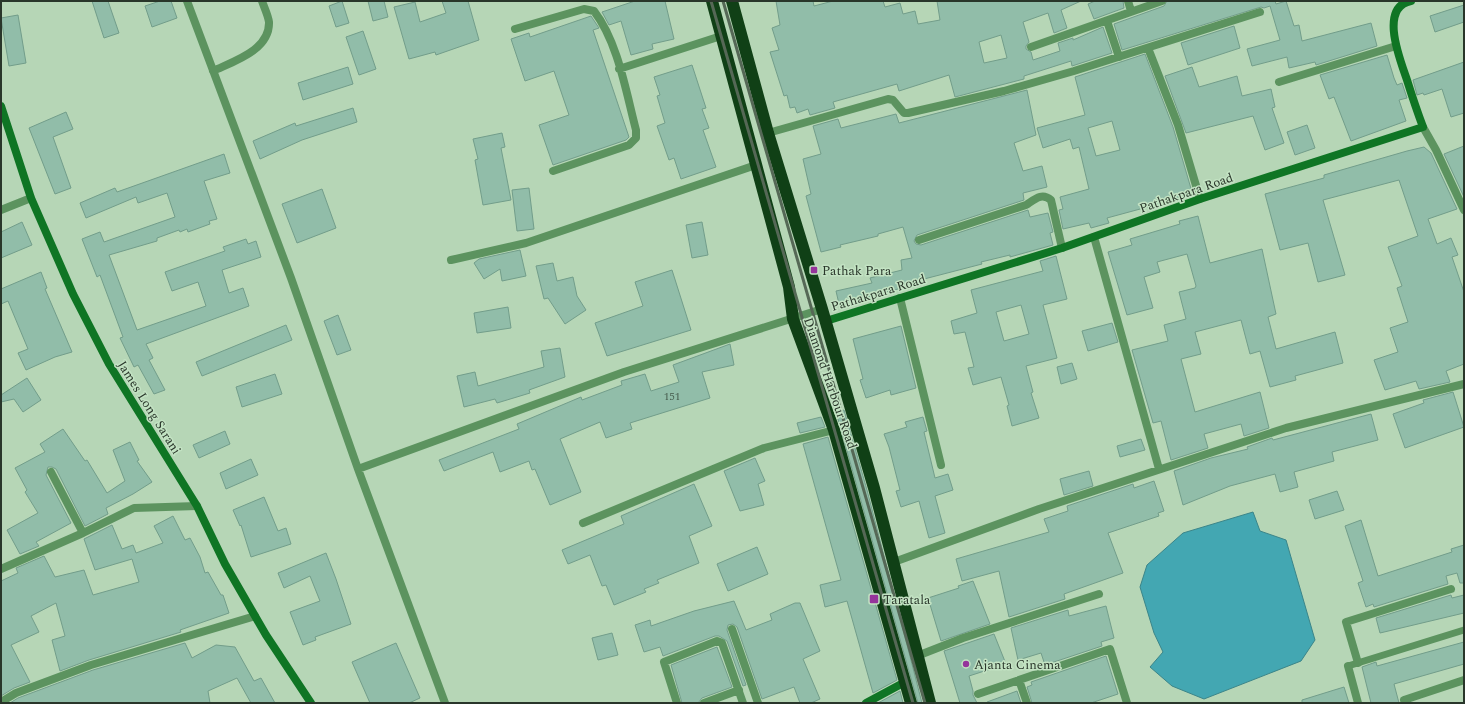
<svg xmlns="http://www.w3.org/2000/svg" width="1465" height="704" font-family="Spectral,serif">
<rect width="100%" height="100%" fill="#b6d6b6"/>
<!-- water -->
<path fill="#43a7b2" stroke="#3b8589" d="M1253,512L1260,531L1286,540L1315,640L1301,661L1204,699L1172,686L1150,667L1163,652L1154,633L1140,587L1147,565L1183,533Z"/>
<!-- building -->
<path fill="#91bda9" stroke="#729d8a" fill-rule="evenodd" d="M92,1H108L119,33L104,38Z
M160,1H171L177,18L152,27L145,6Z
M342,1L349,23L336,27L329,6Z
M368,1H384L388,17L373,21Z
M442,1H468L479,40L436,55L435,52L409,59L394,7L415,2L420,22L446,13Z
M635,1H665L674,39L652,44L653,49L631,55L621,21L609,25L602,12Z
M776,1H813L814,6L833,1H883L885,7L900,3L903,14L915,11L918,24L940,20L937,1H1081L1061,10L1067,28L1054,33L1048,13L1023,22L1029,42L1026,46V49L1031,52L1033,60L1060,51L1058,43L1073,38V40L1103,27L1112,53L1072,66L1071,61L1024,76V79L955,97L949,75L899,91L897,84L833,102L835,108L810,115L808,109L797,113L795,107L790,108L787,95L784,96L770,52L779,50L772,28L780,25ZM1001,35L1007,58L984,63L979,42Z
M1095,1H1123L1124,8L1094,19L1088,4Z
M1167,1H1275L1276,4L1286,1L1294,26L1299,25L1302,41L1371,23L1377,46L1316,65L1315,62L1289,68L1287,57L1252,66L1247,49L1280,40L1270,6L1264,8L1261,7L1122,50L1114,24L1164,6Z
M1464,5V22L1435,32L1430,16Z
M18,15L26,63L9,66L1,18Z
M591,16L599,28L593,30L629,137L626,140L553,165L539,125L569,115L554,71L525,81L511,39L529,33L530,37Z
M1234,26L1240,48L1188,65L1181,43Z
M363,31L376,69L359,75L346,37Z
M1145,54L1173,127L1192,192L1166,202L1107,218L1109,223L1091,228L1089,223L1063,229L1059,210L1063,209L1060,197L1089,189L1079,147L1073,149L1070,139L1043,148L1037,128L1085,115L1075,77ZM1112,121L1120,150L1096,156L1088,128Z
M1387,55L1394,78L1397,85L1402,83L1407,98L1399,100L1406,121L1351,141L1334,97L1329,99L1320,75Z
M1464,62V113L1451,117L1442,89L1424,95L1423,93L1417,95L1413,80Z
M692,65L706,108L702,109L709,128L703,130L716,167L681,179L674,158L669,160L657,126L665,123L657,96L660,95L654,77Z
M348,67L353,84L303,100L298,83Z
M1192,67L1199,87L1237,76L1242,96L1271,89L1275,107L1272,108L1284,143L1265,150L1253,116L1186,133L1165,76Z
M1027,90L1036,135L1014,143L1023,171L1042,166L1047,187L1023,193L1024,200L917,235L914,241L916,244L921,245L1028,210L1030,217L1048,213L1053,232L1050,233L1053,245L1010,257V255L981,262L982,264L901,285L902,288L839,304L836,291L872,283L870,278L902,270L901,260L912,258L903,227L878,234V236L840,245L841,247L821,252L806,196L811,194L803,159L821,154L813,126L838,119L841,128L896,114L899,123Z
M353,108L357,122L302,140L260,159L253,141L295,123L296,126Z
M66,112L73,129L53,137L71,188L55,194L29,128Z
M1307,125L1315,148L1295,155L1287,132Z
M502,133L505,147L501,148L511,200L483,205L475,160L478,159L473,139Z
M1464,146V197L1444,154Z
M1424,147L1431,153L1457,209L1428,219L1437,244L1451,238L1458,255L1452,257L1464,292V364L1446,371L1450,382L1419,389L1416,381L1385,390L1374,360L1398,352L1390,328L1408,322L1397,288L1402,286L1388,247L1418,236L1399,180L1323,200L1345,275L1318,282L1308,243L1280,250L1265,194L1324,178V175L1407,151Z
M224,154L230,173L204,181L217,219L209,221L210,224L188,232L187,229L180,232L179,230L157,238V241L109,255L137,330L206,306L198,282L172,291L165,272L225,251L223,247L246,239L248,244L256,241L261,257L222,270L229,293L243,288L249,306L146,344L153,358L149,360L165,390L154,394L138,365L134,367L120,338L123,337L100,275L97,277L82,239L100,232L104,242L175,217L167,193L138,203L136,197L86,218L80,203L115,188L117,192Z
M529,188L534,229L517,231L512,190Z
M322,189L336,228L297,243L282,204Z
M1198,216L1210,263L1262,249L1276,314L1268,317L1276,349L1335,332L1343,363L1295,376L1296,380L1270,387L1260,351L1250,354L1241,320L1195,332L1201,354L1181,359L1195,412L1260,392L1269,428L1244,436L1241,424L1204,434L1208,448L1171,460L1161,421L1153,423L1132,350L1168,341L1164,325L1186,319L1179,292L1195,288L1196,286L1187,254L1157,262L1160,272L1144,277L1153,308L1127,315L1108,252L1132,245L1130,239L1180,224L1179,221Z
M22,222L32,245L1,258V232Z
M702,222L708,255L692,258L686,225Z
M520,250L526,276L502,281L500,269L484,279L474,263L479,259Z
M1056,256L1067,299L1043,305L1057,358L1026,366L1033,392L1031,393L1039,418L1012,426L1007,406L1009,405L1001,377L973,385L968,368L974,367L965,332L954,334L951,321L977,313L971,290L1043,271L1040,261ZM1021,305L1029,334L1004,341L996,312Z
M553,263L557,281L573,277L577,296L586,310L565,324L548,298L544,299L536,266Z
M672,270L691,330L607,356L595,323L643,306L635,282Z
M41,272L47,288L45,289L72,352L55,357L26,370L18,353L28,349L8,301L1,304V289Z
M508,307L511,328L477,333L474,313Z
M338,315L351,350L337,355L324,321Z
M1112,323L1118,342L1088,351L1082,331Z
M286,325L292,340L202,376L196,362Z
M901,326L916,388L891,395L890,390L866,398L860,380L863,379L853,339Z
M730,344L734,365L702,372L710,398L630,423L632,429L606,438L600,422L560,439L581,492L550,505L535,469L532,470L529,461L500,472L493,452L444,471L439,460L519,429L517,424L581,397L582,400L622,385L621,381L645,374L651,391L679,382L673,365Z
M560,348L565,377L529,390L530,393L497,403L495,399L464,407L457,376L475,372L478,386L544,367L541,351Z
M1072,363L1077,379L1061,384L1057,367Z
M275,374L282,394L242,407L236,387Z
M27,378L41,400L23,412L14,399L1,402V395Z
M1453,392L1464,427L1405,448L1393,414L1424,403L1423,400Z
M844,410L867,490L922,703H918L836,412Z
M1371,414L1378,440L1332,452L1334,461L1294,472L1298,487L1280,492L1275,474L1230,486L1183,505L1174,471L1211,458L1248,449L1247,447L1272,438L1273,440Z
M821,417L825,427L800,433L797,423Z
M923,417L927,431L924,432L935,478L948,474L953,490L935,496L945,533L929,538L919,501L901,507L896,491L900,490L889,447L884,434L907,427L905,422Z
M63,429L85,461L87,460L107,493L125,481L113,450L130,442L139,460L137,461L152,482L133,494L106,508L108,514L85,526L56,469L52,467H48L46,475L71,523L36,542L39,546L20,554L7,530L38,513L25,492L27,490L15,468L45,452L40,444Z
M225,431L230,444L199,458L193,445Z
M828,437L897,680L873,693L847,601L825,607L820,585L841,580L803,444Z
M1141,439L1145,450L1120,457L1117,446Z
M755,458L765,481L758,484L764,505L740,511L724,471Z
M251,459L258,475L226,489L220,473Z
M1089,471L1093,486L1064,495L1060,479Z
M1154,481L1164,511L1158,513L1159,516L1108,533L1123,573L1064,594L1065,599L1009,617L999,571L962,581L956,559L1049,532L1044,519L1068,511L1067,506L1133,484L1134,488Z
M694,484L712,526L689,536L699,563L657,580L659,583L644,589L646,592L614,605L606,585L602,586L590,555L568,564L562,550L624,524L621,516Z
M1337,491L1344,510L1315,519L1309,500Z
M264,497L278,531L286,528L291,544L251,557L241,525L240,526L233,510Z
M173,516L185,540L190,538L200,557L205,573L208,572L221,595H223L229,613L180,630L181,632L89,660L60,671L52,640L65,636L56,603L31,616L39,632L11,645L30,682L14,688L1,696V581L18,573L16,568L44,556L55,577L84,570L93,595L139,582L132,559L95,570L84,539L112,525L122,549L133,545L136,553L163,543L154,526Z
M1361,520L1378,576L1452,552L1451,549L1464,545V583H1460L1457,573L1446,576L1448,584L1374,607L1373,604L1366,607L1358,583L1363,581L1345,526Z
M757,547L768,574L728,591L717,564Z
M326,553L336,579L351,624L315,637L316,640L303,645L290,612L320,601L310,576L284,588L278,573Z
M973,581L990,624L941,641L928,598L959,588L958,586Z
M1451,595L1452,598L1464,595V613L1380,633L1376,618Z
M734,601L746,630L772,620L770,614L795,603H800L820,651L803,659L820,699L811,703H800L794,687L762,699L737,627L733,624L728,625L727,630L746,685L743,686L727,641L719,636H715L663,656L660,647L644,652L635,625L650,620L651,626L694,611Z
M1106,606L1114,638L1101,642L1102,646L1045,665L1041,653L1018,660L1011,628L1068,610L1069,616Z
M612,633L618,655L598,660L592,638Z
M994,634L1006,664L969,676L973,691V695L977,703H960L944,651Z
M1464,642V664L1394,684L1399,703H1371L1362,667L1376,662L1377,666Z
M185,643L192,658L216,645L235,647L254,681L261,678L275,703H251L237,678L208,691L210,703H10L18,698L93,670Z
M396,643L420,698L409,703H370L352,662Z
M717,647L732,687L702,698L698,703H682L671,665Z
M1106,656L1118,694L1091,703H1032L1027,687L1032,685L1031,682Z
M1344,687L1349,703H1302V700Z
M900,691L903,703H878Z
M1017,691L1021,703H987V702Z"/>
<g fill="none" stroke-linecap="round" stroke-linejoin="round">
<!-- lane -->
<path stroke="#5c935f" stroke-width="7" d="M1348,666L1464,630"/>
<!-- street -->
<path stroke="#5c935f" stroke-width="8" d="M187,1L291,278L358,469L445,703
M1128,1L1131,11
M1107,21L1119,57
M515,29L584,9L594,11C618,42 626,92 636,130V138L629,145L553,171
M1031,47L1162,1
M1148,48L1178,125L1200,199
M619,69L721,36
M213,71C234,61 270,50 269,22C268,15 264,7 262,1
M1279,82L1396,46
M1423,127L1436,150L1464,210
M768,133L888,99L893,100L904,113H908L1004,91L1074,71L1260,12
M1,210L31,198
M1094,237L1159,469
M919,240L1026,205C1035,199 1042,192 1051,200L1062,248
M451,260L526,243L756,165
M900,298L941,465
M358,469L624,372L822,309
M51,472L83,533
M583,523L764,448L834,430
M894,562L1039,509L1286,428L1464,384
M1,569L83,533L134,508L197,506
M732,629L758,703
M917,656L963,638L1099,594
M1358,663L1346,622L1451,589
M1348,666L1358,703
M1019,680L1027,703
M978,694L1110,649L1127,703
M1,702L16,693L91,665L255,616
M677,703L664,662L717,641L722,643L743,703
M704,703L739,690
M1405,703L1404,700L1464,680"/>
<!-- secondary -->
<path stroke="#0f7524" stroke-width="8" d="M1,106L31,198L73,294L109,364L197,506L225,564L266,635L311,703
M826,321L1062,248L1200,199L1423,127C1417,111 1412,96 1407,80C1401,62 1378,7 1411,1
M866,703L905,682"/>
<!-- highway -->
<path stroke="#104016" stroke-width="12" d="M712,1L789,287L793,319L834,430L911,703
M732,1L768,133L822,309L874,488L930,703"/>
<!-- rail -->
<path stroke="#556856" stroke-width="3" d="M711,1L913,703
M723,1L925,703"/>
</g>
<!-- markers -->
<g fill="#95349b" stroke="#c3e3c3" stroke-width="1.5">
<rect x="810" y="266" width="8" height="8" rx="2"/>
<rect x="869" y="594" width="10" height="10" rx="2"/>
<circle cx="966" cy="664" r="4"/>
</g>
<g text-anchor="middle" stroke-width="3" stroke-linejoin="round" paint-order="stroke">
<!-- number labels -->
<g font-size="11" fill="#43584a">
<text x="672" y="400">151</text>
</g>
<!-- street labels -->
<g font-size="13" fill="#29362a" stroke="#c3e3c3">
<text transform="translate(1186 192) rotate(-19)" y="5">Pathakpara Road</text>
<text transform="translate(878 292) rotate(-17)" y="5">Pathakpara Road</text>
<text transform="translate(831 383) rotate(71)" y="5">Diamond Harbour Road</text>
<text transform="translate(150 407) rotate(58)" y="5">James Long Sarani</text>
</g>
<!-- poi labels -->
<g font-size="13" fill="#29362a" stroke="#c3e3c3" text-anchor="start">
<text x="822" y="275">Pathak Para</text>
<text x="883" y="604">Taratala</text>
<text x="974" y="669">Ajanta Cinema</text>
</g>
</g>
<!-- border -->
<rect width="1465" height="704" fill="none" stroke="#29362a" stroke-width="4"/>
</svg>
